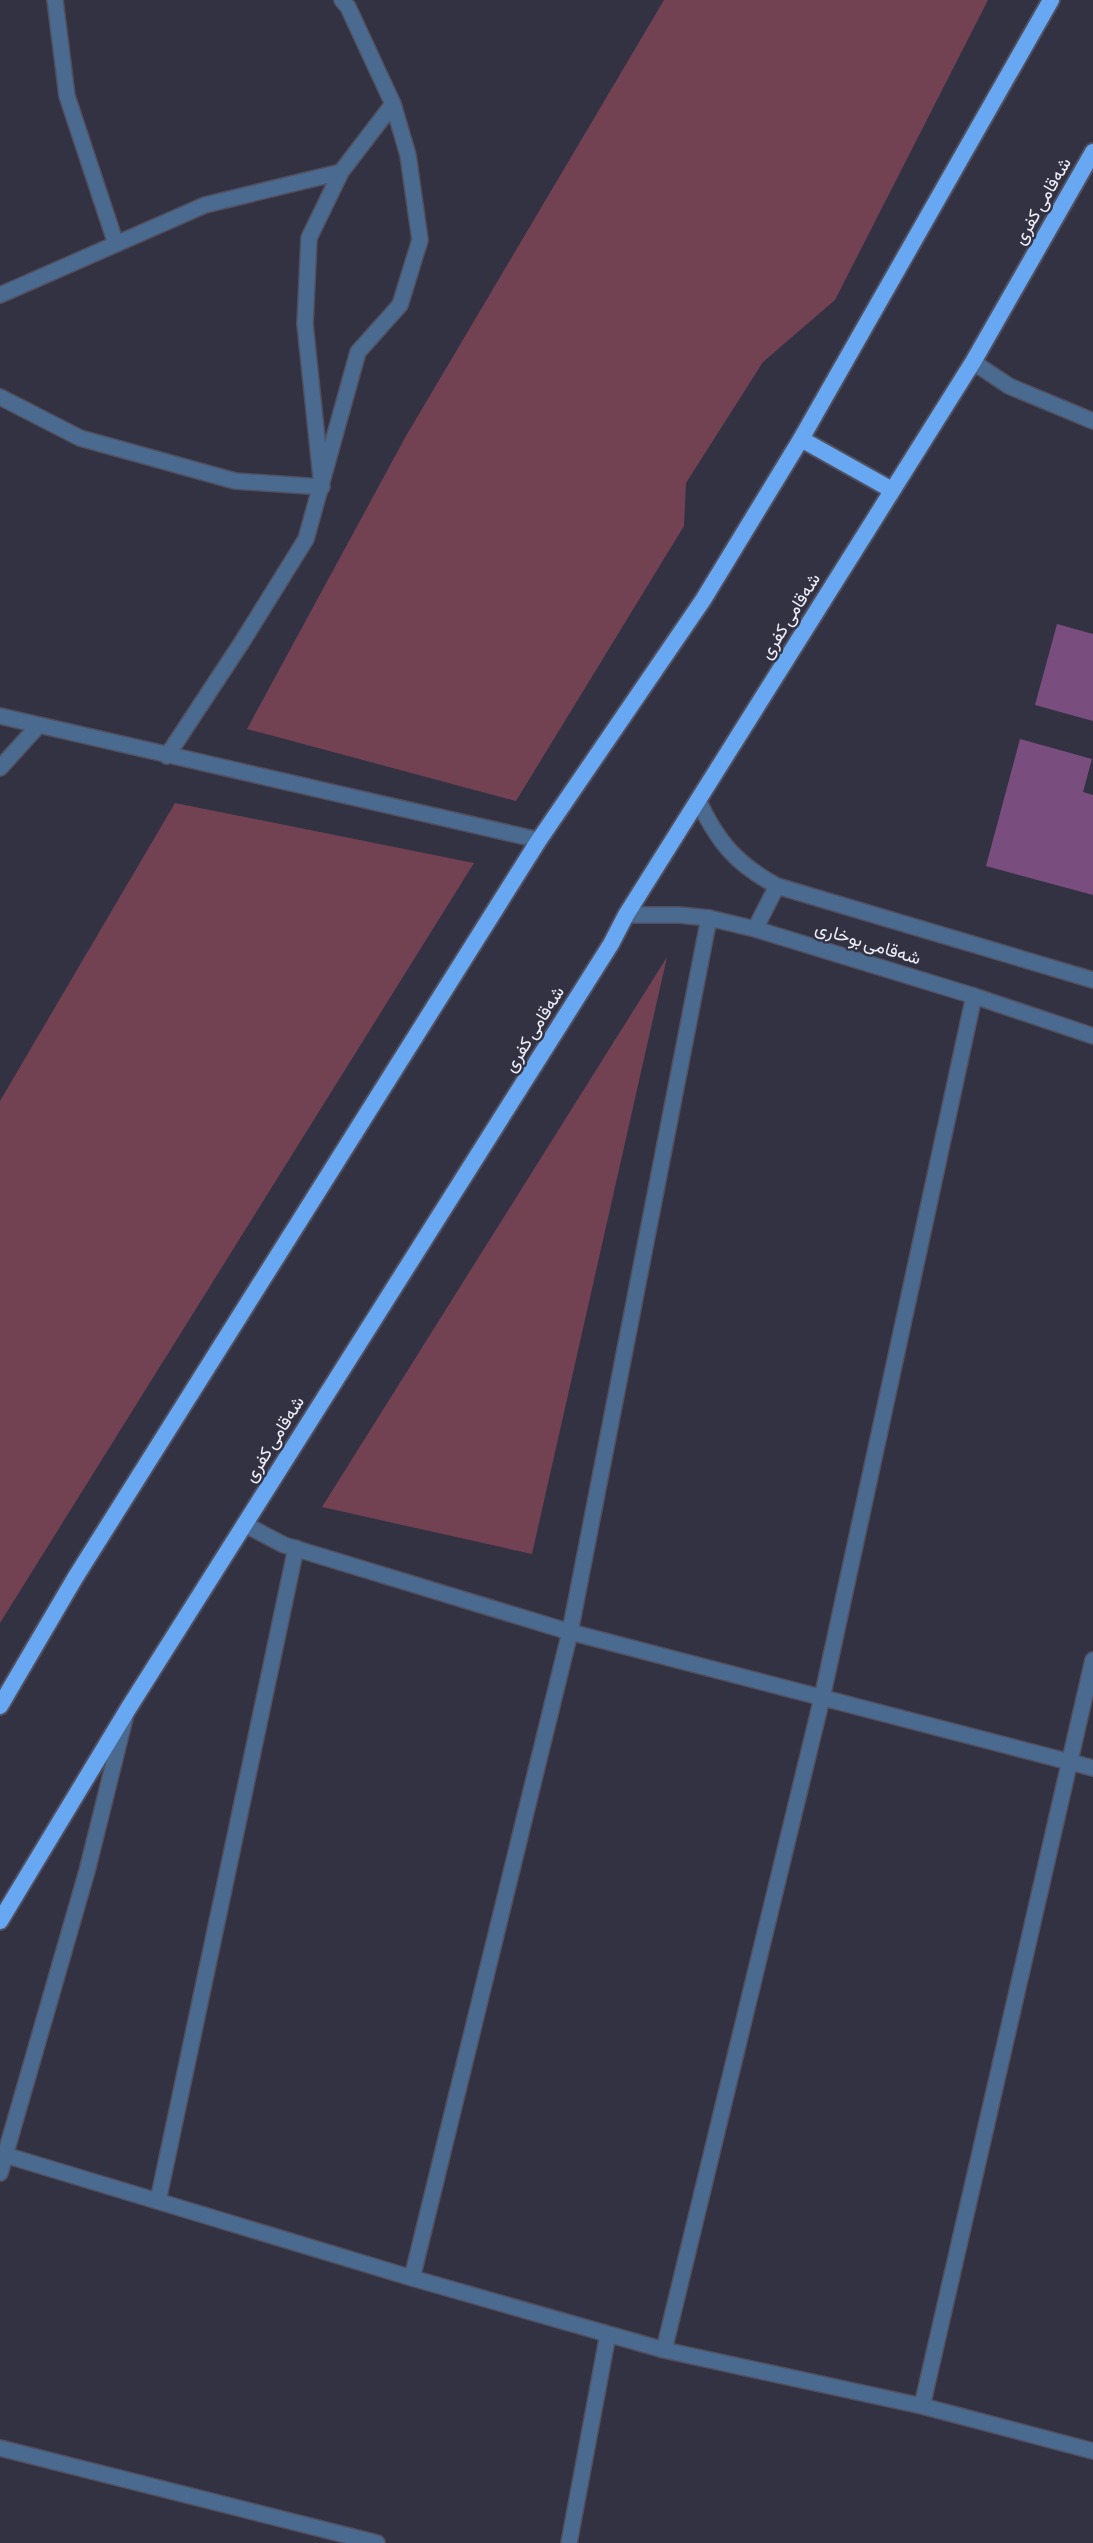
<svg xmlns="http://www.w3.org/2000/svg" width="1093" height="2543" font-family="'Asap Condensed',Vazirmatn,sans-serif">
<rect width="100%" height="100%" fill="#333243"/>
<!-- green -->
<path fill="#724253" d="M664,0H988L835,300L763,362L686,483L684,526L516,801L247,729L406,436Z
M175,803L474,863L0,1623V1101Z
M667,957L532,1554L322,1507Z"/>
<!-- building -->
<path fill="#7a4d7f" d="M1057,624L1093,634V721L1035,705Z
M1020,739L1092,759L1083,792L1093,795V895L986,866Z"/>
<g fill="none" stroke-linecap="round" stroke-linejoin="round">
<defs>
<path id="service" d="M973,362L1009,386L1093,421"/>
<path id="minor" d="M55,0L67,96L116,244
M0,295L205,205L341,172
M0,397L80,438L235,481L322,487L305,324L309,238L341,172L393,104
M0,716L539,840
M167,756L242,642L306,539L358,352L400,305L420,240L408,155L393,104L348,7L342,0
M0,768L38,726
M244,1524L284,1545L570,1632L1093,1768
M5,2155L412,2278L664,2350L922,2406L1093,2451
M0,2173L87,1871L125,1718
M158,2201L296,1548
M412,2278L570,1632L709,918
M664,2350L822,1698L974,996
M922,2406L1093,1660
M0,2448L377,2543
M569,2543L608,2334"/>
<path id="tertiary" d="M698,800C717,841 736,864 777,886L1093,980
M626,915H679L709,918L755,929L974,996L1093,1036
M755,929L777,886"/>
<path id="trunk" d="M801,439L892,490
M0,1706L75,1578L539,840L703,600L801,439L1051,0
M0,1921L128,1709L611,944L626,915L973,362L1093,152"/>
</defs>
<!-- service casing -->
<use href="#service" stroke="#515060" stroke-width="18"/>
<!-- minor casing -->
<use href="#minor" stroke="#515060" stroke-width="18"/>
<!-- tertiary casing -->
<use href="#tertiary" stroke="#515060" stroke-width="18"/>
<!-- trunk casing -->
<use href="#trunk" stroke="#515060" stroke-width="20"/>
<!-- service -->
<use href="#service" stroke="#4b6a8f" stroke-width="15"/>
<!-- minor -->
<use href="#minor" stroke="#4b6a8f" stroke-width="15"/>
<!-- tertiary -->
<use href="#tertiary" stroke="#4b6a8f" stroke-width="15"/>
<!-- trunk -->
<use href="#trunk" stroke="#68a7f2" stroke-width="16"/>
</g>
<g text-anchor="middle" stroke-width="5" stroke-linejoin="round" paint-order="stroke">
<!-- street labels -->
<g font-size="18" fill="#eeeef9" stroke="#333243">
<text transform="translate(1042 201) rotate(-60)" y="6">شەقامی کفری</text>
<text transform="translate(790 616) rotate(-58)" y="6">شەقامی کفری</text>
<text transform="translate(868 943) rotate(17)" y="6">شەقامی بوخاری</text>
<text transform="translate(534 1029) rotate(-58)" y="6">شەقامی کفری</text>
<text transform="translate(274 1439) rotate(-58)" y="6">شەقامی کفری</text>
</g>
</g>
</svg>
